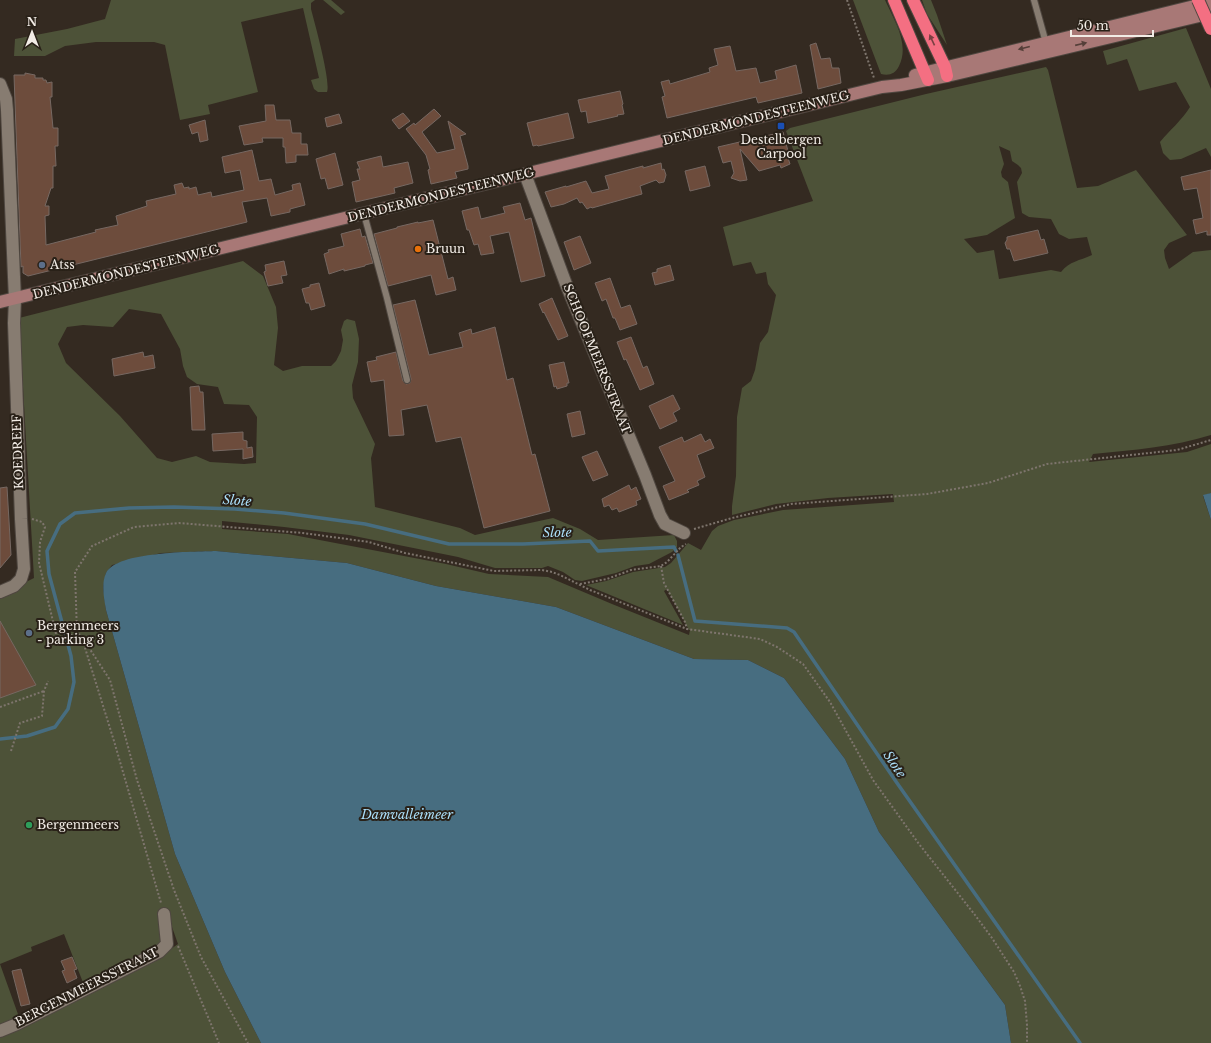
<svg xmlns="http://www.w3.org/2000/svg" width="1211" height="1043" font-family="'Libre Baskerville',serif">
<rect width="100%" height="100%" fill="#342a21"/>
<!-- green -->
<path fill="#4d5238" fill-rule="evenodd" d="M111,0H315L311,3V9C315,24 331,82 327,92H318L314,89L311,80L319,78L303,8L241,22L258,92L208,105L210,114L180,120L165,45L154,42H96L65,46L45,56H14L15,39L67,29L105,19Z
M323,0H331L345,12L341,15Z
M853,0H885C894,20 910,44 899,66C895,74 889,76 881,74Z
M922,0H931L939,20L937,15L947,45L927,14Z
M1186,28L1211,89V157L1206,148L1181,159L1170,160L1163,153L1160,142C1170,130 1182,120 1190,107L1176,82L1139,91L1127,59L1107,65L1103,51Z
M1046,67L1048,70L1077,188L1098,186L1136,170L1187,235L1169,243L1164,250L1165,258L1169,269L1193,252L1211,250V435C1173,447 1133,450 1093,454L1089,462L1187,452L1211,444V493L1203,496L1211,520V1043H1011L1005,1005L879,832L845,759L784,678L748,660L694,659L556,607L436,586L347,563L216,551L161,553L112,565L106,573L103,587L106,610L175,854L225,972L261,1043H0V1038L21,1029L161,956L178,944L166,910L161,944L157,948L84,985L64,934L31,947L32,951L0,964L19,1017L0,1024V595L34,578L19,318L243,261L263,276L276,307L278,328L274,365L283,371L302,366H331L336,361L341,351L343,340L341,330L344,321L347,319L355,321L359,339L358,362L352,385L353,398L375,444L371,458L375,507L460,528L475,535L553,518L580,529L598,540L674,535L677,541V547L672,552L649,564L635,566L616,573L582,581L575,580L563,572L548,566L542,568H495L458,557L349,535L284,527L222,521V529L288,534L446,564L489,574L548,577L612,604L689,635L690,630H689L667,589L664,591L683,625L586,585L606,581L633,572L665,567L671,563L688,543L701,550L712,531L718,526L734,520L783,510L894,502L893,494L828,498L776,504L732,515V506L736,476L737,417L742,388L751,381L755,370L760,343L768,332L776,295L768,284L766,272L756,274L751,262L733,266L723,227L813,201L786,131L790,128L926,94ZM999,146L1010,151L1012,161L1018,165L1021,168L1022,173L1017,182L1022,213L1029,217L1051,219L1059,234L1069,239L1087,237L1092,255C1079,261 1070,261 1061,272L1051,270L999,279L994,250L977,253L964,239L987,235L1015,218L1008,182L1002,177L1001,172L1004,164ZM129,309L161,314L180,349L183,366L187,377L197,384L218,387L224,404L249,405L257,417L256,463L244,464L210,462L196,456L172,462L157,458L120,416L66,363L58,344L67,327L83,325L113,327Z"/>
<!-- water -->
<path fill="#476d80" d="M1211,493V520L1203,495Z
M216,551L347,563L436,586L556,607L694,659L748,660L784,678L845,759L879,832L1005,1005L1011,1043H261L225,972L175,854L106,610C104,598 101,584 106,573C117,551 193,552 216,551Z"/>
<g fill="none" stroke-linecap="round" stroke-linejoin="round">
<!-- stream -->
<path stroke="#476d80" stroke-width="3.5" d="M678,555L695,621L787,628L794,632L897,783L1080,1043
M0,739L27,736L55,727L68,709L74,682L71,656L49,574L47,551L60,524L75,513L129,508L174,507L235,509L284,513L365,524L449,544H523L590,541L598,551L674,547L676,551"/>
</g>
<!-- building -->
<path fill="#6d4c3c" stroke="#766862" d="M816,43L821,59L830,58L832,68H839L841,83L818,89L810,45Z
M730,46L736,71L756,68L760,83L777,79L775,71L796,65L802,93L758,103L756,97L667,118L662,97L665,96L661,82L669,80L670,84L710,72L709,68L718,65L714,49Z
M25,73L35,75V78H43V80H46L47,83L52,82V97H50L53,128H58V146H55L56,166H53V188H51L45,206H49V215L45,216L46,245L96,232L95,230L118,225L116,216L147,206L146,201L176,194L174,185L182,183L184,188L189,187V189L196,187L198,195L211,192L212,197L244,190L240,170L225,173L222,157L252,150L259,181L271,179L275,195L293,190L292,185L300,183L305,205L290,209V212L271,216L267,198L242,202L247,222L28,276L23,273V266L21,267L14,75H25Z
M620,91L623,104L622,105L624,114L617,115L618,116L588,123L586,111L581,112L578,100Z
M265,105H274L276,120H290L292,133H301V144H307L308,155H296V162L286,163L285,147H283V138H262L263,142L244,145L239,126L266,121Z
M434,109L441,116L422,132L437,153L455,149L448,121L466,134L460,136L468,166V169L455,172L457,178L431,184L428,170L430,169L426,155L406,129L414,123L415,125Z
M403,113L410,121L399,129L392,120Z
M568,113L574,138L538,146L537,145L533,146L527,123Z
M339,114L342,123L327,127L325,118Z
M205,120L208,140L200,142L198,132L192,134L189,125Z
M783,132L788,151L786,152L790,164L781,168L780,165L759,171L740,149L747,180L740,181L731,178L734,173L731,161L723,163L718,147Z
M335,153L343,185L328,189L325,178L321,179L316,159Z
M381,156L383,167L408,162L413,183L394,188L395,193L356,202L352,182L360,180L357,169H360L357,162Z
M661,163L662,170L664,169L666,175L664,182L659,183L656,180L640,186L642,194L592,208L591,207L587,209L582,202L580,203L577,198L564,204L551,207L545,192L566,186V187L586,181L592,193L609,189L605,176L643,166V168Z
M705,166L710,186L690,191L685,171Z
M1211,170V235H1207V231L1196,234L1193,220L1203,218L1197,188L1184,190L1181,177Z
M520,203L525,220L531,218L545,276L521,282L509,232L490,236L494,253L481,255L478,244L474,245L469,230H467L462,211L478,207L481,219L505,213L503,207Z
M433,220L448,279L453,277L456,290L436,295L431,275L388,286L374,234L397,228V227L418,222V223Z
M360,229L362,237L365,236L373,263L365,265V266L344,271V269L329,274L324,254L329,252L328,250L344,246L341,234Z
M1038,230L1041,240L1044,239L1048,253L1014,261L1010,249H1007L1005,243L1007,240V237Z
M580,236L591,263L574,270L564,242Z
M284,261L287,275L281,276L283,283L268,286L264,272L266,271L265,265Z
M670,265L674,280L655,285L652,273L657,272V269Z
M610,278L621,308L630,305L637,324L620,330L615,318H613L606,299L602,301L595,283Z
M319,283L325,306L311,310L309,303H306L302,289L310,287V285Z
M552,298L568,336L558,340L544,312L543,313L539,304Z
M415,300L429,355L463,347L459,333L471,329L472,334L495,327L507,380L513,378L532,455L535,454L550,511L484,528L461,437L436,442L427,405L401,410L404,435L389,436L384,380L371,382L367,362L377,360L376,357L396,352L403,381L406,384L410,383L411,379L393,305Z
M631,337L643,368L647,366L654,384L640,390L626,359L624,360L617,342Z
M143,352L144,357L153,355L155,368L114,376L112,359Z
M564,362L569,383H567V386L557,389L556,386L554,387L549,365Z
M199,386L200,392H203L205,430H192L190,387Z
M673,395L680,409L673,413L677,421L660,429L649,406Z
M580,411L585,434L572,437L567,414Z
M243,432V440L247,441V448L252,447L253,457L243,459V449L213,451L212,434Z
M701,434L705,442L710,439L714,448L697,455L705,477L697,481L699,485L687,490L689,492L669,500L663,486L675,481L659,447L682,437L684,442Z
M597,451L608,475L593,481L582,457Z
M629,485L631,490L636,487L641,499L636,501L637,505L619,512L617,508L612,510L609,505L604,507L602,499Z
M7,487L11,555L0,568V488Z
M0,621L36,685L0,698Z
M72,957L77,969L74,970L77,978L67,983L62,971L65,970L61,961Z
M21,969L30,1004L21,1006L12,971Z"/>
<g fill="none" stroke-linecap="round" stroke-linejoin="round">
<defs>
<path id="lane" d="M1034,0L1046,43
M364,214L387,298L407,380"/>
<path id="street" d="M0,84L6,99L7,110L14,277L15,299L14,323L21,519L24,569L21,579L14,586L0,592
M525,174L566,284L645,475L660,515L665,524L684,533
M0,1031L17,1024L159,952L167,944L164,914"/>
<path id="secondary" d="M915,75L1211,2
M0,302L882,87L901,85L947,76L1211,13"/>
<path id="highway" d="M894,0L928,80
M913,0L945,67L947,76"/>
</defs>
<!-- lane casing -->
<use href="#lane" stroke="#4f4740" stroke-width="8"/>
<!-- street casing -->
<use href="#street" stroke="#4f4740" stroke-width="14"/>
<!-- secondary casing -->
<use href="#secondary" stroke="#4f4740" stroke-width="14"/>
<!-- highway casing -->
<use href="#highway" stroke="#4f4740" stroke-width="14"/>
<!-- path -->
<path stroke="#7e756d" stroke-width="2" stroke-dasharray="2 2" stroke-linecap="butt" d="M847,0L874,78
M32,519L42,522L45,527L40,542L39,563L57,638L77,634L81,635L114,741L161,903
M694,529L732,518L791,504L927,494L988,483L1047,464L1177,450L1211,440
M661,566L664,583L685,622L687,629
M580,584L607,579L631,570L661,566L667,562L681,547L686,544
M77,634L75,572L92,546L134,527L179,523L303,533L369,542L405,553L494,571L542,570L552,572L560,575L590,590L687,629L760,639L777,647L803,664L830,702L873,780L919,844L975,915L992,938L1014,972L1020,986L1025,1001L1027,1025V1043
M82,637L110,680L137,780L174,890L201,957L248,1043
M0,707L44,691
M11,751L20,723L42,716L44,691L48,681
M178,946L219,1043"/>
<!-- lane -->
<use href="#lane" stroke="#877c71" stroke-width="6"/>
<!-- street -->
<use href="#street" stroke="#877c71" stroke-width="12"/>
<!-- secondary -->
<use href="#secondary" stroke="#a87876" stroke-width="12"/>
<!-- highway -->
<use href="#highway" stroke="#f46f82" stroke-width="12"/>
<defs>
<path id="highway-bridge" d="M1198,0L1211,29"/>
</defs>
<!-- highway-bridge casing -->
<use href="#highway-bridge" stroke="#4f4740" stroke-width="14" stroke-linecap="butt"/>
<!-- highway-bridge -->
<use href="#highway-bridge" stroke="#f46f82" stroke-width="12"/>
</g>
<!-- one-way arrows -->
<defs><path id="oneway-solid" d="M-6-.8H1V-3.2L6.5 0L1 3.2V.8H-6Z"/></defs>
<use fill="#7a4042" href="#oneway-solid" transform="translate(932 40) rotate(-115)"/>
<g fill="#553f39">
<use href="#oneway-solid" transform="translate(1081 44) rotate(-13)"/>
<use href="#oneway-solid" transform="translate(1024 48) rotate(166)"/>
</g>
<!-- markers -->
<rect fill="#1a4fb4" stroke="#292118" stroke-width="1.5" x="777" y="122" width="8" height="8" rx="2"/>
<circle fill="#e8710a" stroke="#292118" stroke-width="1.5" cx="418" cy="249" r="4"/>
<g fill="#5c6f8a" stroke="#292118" stroke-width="1.5">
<circle cx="42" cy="265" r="4"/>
<circle cx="29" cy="633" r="4"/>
</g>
<circle fill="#2e9e5b" stroke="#292118" stroke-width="1.5" cx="29" cy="825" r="4"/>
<g text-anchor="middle" stroke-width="4" stroke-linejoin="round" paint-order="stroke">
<!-- street labels -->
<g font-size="12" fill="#f2ece6" stroke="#292118">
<text transform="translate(756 118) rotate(-14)" y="4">DENDERMONDESTEENWEG</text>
<text transform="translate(441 195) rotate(-14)" y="4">DENDERMONDESTEENWEG</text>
<text transform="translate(126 272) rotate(-14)" y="4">DENDERMONDESTEENWEG</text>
<text transform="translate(597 359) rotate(68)" y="4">SCHOOFMEERSSTRAAT</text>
<text transform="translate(18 452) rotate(-92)" y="4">KOEDREEF</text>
<text transform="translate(87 987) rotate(-27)" y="4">BERGENMEERSSTRAAT</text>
</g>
<!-- poi labels -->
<g font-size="12" fill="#f2ece6" stroke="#292118" text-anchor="start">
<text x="781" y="144" text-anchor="middle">Destelbergen<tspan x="781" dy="14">Carpool</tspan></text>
<text x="426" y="253">Bruun</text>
<text x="50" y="269">Atss</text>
<text x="37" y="630">Bergenmeers<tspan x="37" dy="14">- parking 3</tspan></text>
<text x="37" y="829">Bergenmeers</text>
</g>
<!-- water labels -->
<g font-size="13" font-style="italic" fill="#abdffa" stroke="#292118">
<text transform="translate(237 500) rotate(4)" y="5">Slote</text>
<text transform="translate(557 532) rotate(-1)" y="5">Slote</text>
<text transform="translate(895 764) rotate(56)" y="5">Slote</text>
<text x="407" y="819">Damvalleimeer</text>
</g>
</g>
<!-- north arrow -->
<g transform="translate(32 32)" stroke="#292118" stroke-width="3" paint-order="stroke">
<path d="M0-3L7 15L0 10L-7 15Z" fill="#f2ece6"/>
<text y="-6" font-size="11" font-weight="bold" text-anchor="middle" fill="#f2ece6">N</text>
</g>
<!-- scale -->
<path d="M1071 30v6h82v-6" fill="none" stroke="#f2ece6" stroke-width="2"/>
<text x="1077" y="30" font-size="12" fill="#f2ece6" stroke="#292118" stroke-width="3" paint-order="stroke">50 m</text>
</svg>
